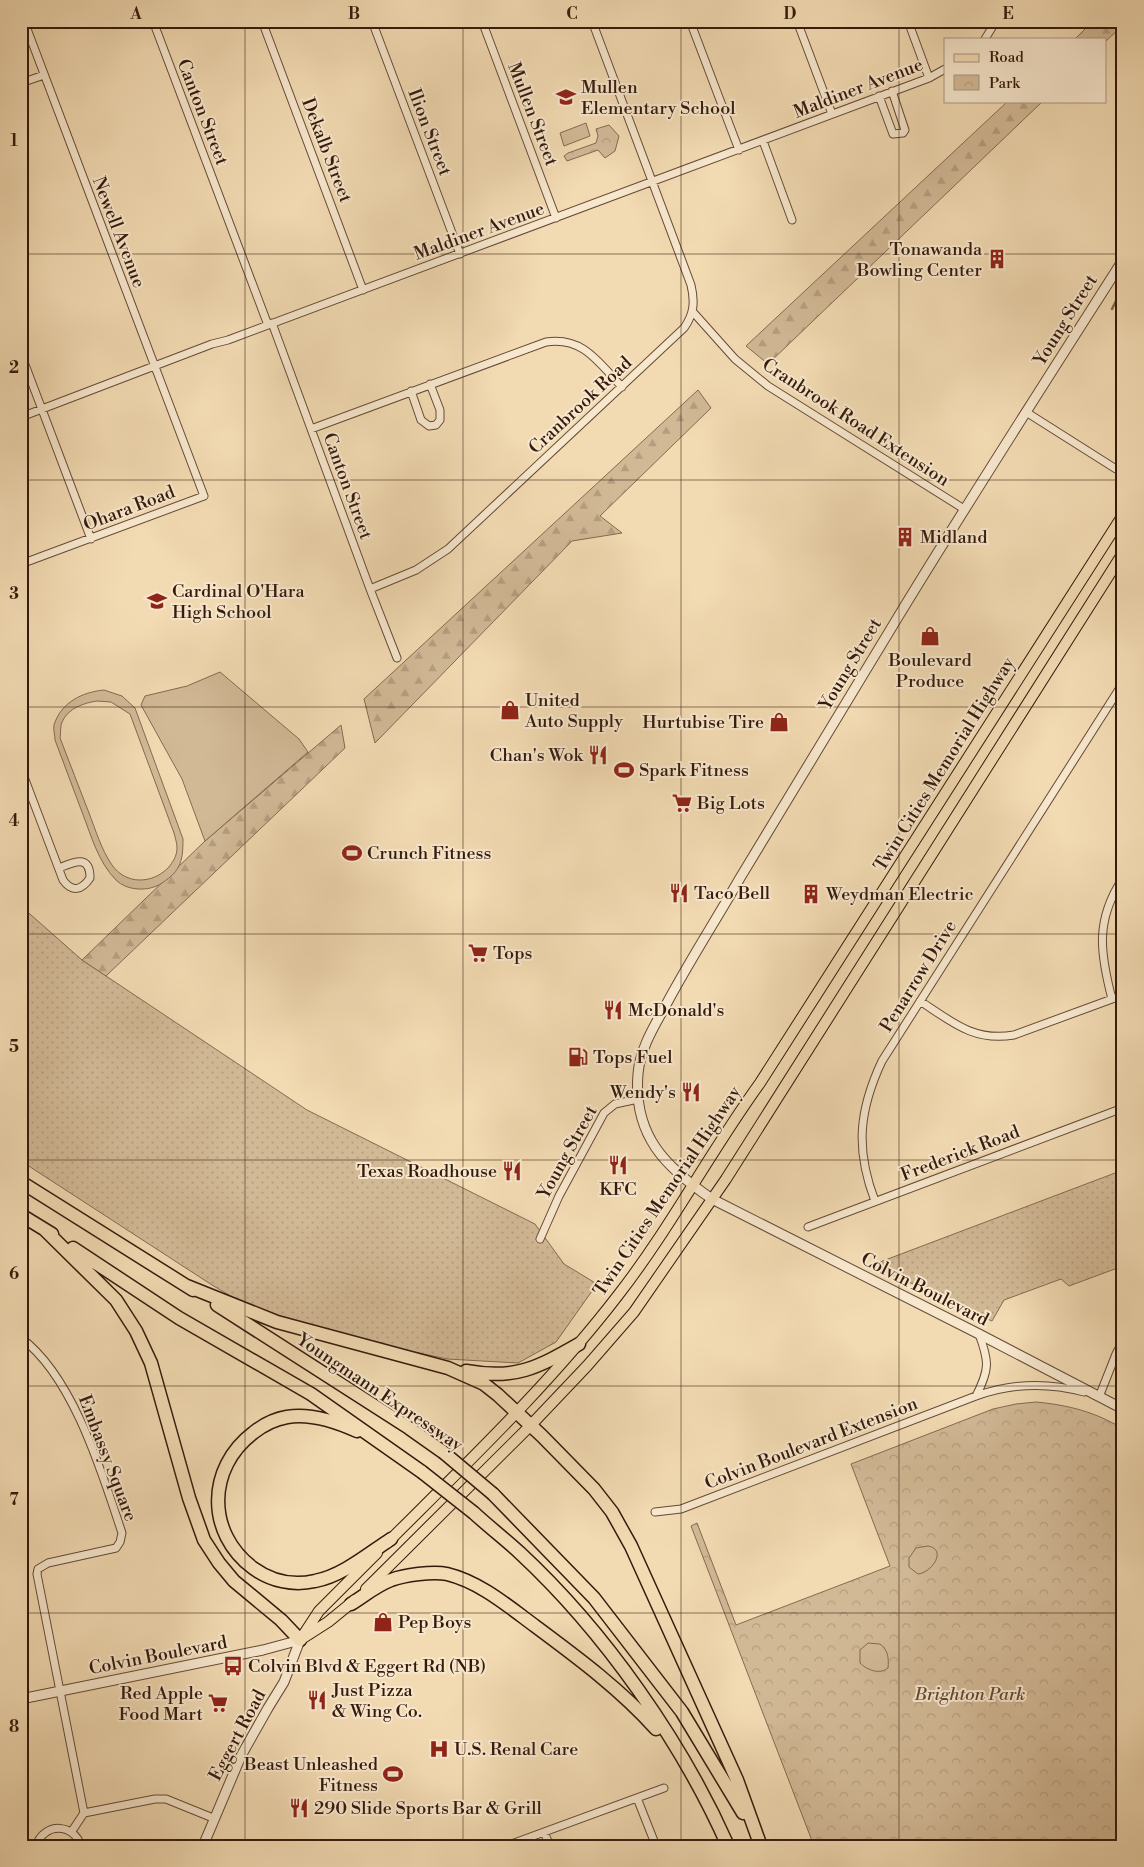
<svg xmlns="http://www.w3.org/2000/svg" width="1144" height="1867" font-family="'Libre Bodoni',serif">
<defs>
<pattern id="grass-dots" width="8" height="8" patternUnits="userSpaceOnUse" patternTransform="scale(1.25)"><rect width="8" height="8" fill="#d2b996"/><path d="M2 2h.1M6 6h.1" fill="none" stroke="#b59e80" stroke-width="1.8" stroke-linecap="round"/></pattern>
<pattern id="forest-firs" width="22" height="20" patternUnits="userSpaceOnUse" patternTransform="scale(1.25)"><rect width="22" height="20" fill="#d2b996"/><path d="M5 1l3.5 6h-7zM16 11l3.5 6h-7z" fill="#b59e80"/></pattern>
<pattern id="park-crowns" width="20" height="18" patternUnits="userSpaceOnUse" patternTransform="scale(1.25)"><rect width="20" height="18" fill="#d2b996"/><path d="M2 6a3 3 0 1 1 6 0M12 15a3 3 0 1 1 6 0" fill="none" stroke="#b59e80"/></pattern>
</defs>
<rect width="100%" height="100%" fill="#f2dab2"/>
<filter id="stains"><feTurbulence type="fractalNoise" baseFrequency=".004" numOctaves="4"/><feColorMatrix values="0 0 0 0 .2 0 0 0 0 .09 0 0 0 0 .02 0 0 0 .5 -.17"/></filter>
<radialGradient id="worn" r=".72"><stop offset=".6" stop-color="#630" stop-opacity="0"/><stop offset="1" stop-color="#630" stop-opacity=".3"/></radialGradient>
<!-- grass -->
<path fill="url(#grass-dots)" stroke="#846a51" d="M21,904L22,907L82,960L307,1110L535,1224L564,1264L597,1284L556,1342L518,1363L447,1359L396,1348L265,1312L239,1301L212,1285L21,1161Z
M1123,1170V1266L1069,1286L1061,1279L1004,1300L992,1321L872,1265Z"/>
<!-- forest -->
<path fill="url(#forest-firs)" stroke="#846a51" d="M1093,21H1123V25L1105,42V39H1075Z
M1008,101H1043L768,364L746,346Z
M698,390L711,408L600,516L622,533L572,541L375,743L364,699Z
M341,725L345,748L106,976L82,960L205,841Z"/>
<!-- park -->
<path fill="url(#park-crowns)" stroke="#846a51" d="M609,125L619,136L615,151L605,158L598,150L567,161L564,156L568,153L596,143L598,136L596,129Z
M1036,1402C1068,1405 1096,1412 1123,1429V1846H814L691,1526L697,1523L736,1625L890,1566L851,1464L993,1409L1016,1404Z"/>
<!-- garden -->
<path fill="#d2b996" stroke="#846a51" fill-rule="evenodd" d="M586,123L590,136L564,146L560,133Z
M220,672L299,739L308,752L205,841L182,779L141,705L145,696L187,686Z
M104,690L122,696L135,708L183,839C183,860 181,871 162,883C149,892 127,891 116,880C98,862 91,835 82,812C73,788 64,764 55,740C55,735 53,729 54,725C61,702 83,692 104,690ZM97,701L111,702L130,714L174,833C175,837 177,843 177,848C177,856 173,862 168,868C152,884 126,885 112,865C101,849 96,831 89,813C79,788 70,763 60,738C61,733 60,726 62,722C68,708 84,703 97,701Z
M928,1546C948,1550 931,1573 918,1574L909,1567V1558L916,1548Z
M868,1643L880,1644C888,1650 889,1658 888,1668C880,1675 867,1670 860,1663V1650Z"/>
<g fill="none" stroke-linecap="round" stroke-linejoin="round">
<!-- stream -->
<path stroke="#80664e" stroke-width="2.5" d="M1112,309L1118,297L1123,292"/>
<defs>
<path id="minor" d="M153,21L268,325
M262,21L363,290
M372,21L460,254
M482,21L556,218
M690,21L739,150
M797,21L832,114
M908,21L929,78
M985,39L996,21
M21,83L44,75
M879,96L893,134L903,133L905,130L892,91
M763,141L792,220
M693,312L735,359L768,386L964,509
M272,323L370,589L397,658
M21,354L91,539
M411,391L421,420L429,426L436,425L440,420V410L430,384
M1026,412L1116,469
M21,417L212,344L228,340L929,78L945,69
M311,429L546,342C583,336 599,363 622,387
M21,564L204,496L24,21
M370,589L416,570L448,549L684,328C694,314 695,302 691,285L592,21
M21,769L63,880C72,893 82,890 90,878C90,854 74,862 59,868
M1112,999C1100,953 1095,920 1123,878
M920,1001C952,1022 974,1042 1014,1035L1123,995
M875,1201C855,1149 859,1110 882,1061L1123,683
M808,1227L1123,1108
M540,1239L559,1196L604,1113L615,1104L638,1099
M21,1338C73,1376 102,1473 122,1533L120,1542L116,1548L48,1563L38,1569L37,1574L84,1813
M1094,1395L1099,1397L1116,1354L1123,1341
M976,1396C990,1369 989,1361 979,1334
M655,1512L681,1509L976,1396C1012,1383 1047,1382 1084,1392
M637,1798L656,1846
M84,1813L155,1799H166L213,1818
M72,1831L84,1813
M544,1832L550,1846
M36,1846C44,1822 74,1823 81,1846
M506,1846L664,1788"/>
<path id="tertiary" d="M1123,260C1047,379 971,497 898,617C845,704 793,791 740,878C716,920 690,960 667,1003C655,1025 640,1048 638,1074C633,1135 665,1167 712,1199L979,1334L1123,1409
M21,1699L263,1650L300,1640
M203,1846L241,1756L268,1708L284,1682L300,1640"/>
<path id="primary" d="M387,1543C467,1463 550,1384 619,1294C671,1227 710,1152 760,1083L1123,515
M366,1589L531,1425L587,1366L634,1312L726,1179L1123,553
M303,1638L328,1622L355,1600
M300,1640L319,1611L377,1553"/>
<path id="motorway" d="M21,1182L193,1290
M21,1215L52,1234
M45,1230L116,1300L136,1331L151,1363L189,1498L204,1540L219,1563L234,1581L281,1620L300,1640
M73,1248L179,1318L311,1394L422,1472
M187,1286L277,1322L448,1368L484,1384L498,1395L542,1436L594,1489L612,1512L631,1546L737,1780L759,1841
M217,1305L409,1428L443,1452
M466,1371C515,1380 537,1368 579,1344
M357,1431C337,1422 310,1413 287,1417C275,1419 263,1425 253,1433C207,1468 206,1533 253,1568C271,1581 293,1586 315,1581C342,1576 368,1554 391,1539
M493,1494L594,1598L682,1712L743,1813
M474,1513C489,1527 505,1539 520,1553C604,1631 682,1742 728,1846
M351,1604C364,1596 377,1585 391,1580C404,1575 433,1571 447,1574C480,1582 508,1606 535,1626C578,1658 620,1689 656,1729"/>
</defs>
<!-- minor casing -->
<use href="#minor" stroke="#644a36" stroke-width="9"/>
<!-- tertiary casing -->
<use href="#tertiary" stroke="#644a36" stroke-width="11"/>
<!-- primary casing -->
<use href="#primary" stroke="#351a0c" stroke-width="12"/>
<!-- motorway casing -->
<use href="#motorway" stroke="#351a0c" stroke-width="15"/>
<!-- minor -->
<use href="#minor" stroke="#f7e7cd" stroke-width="7"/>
<!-- tertiary -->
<use href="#tertiary" stroke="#f7e7cd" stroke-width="9"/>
<!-- primary -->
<use href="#primary" stroke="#f2dab2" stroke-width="10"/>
<!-- motorway -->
<use href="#motorway" stroke="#f2dab2" stroke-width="12"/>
<defs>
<path id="motorway-bridge" d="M443,1452L493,1494
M422,1472L474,1513"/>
</defs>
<!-- motorway-bridge casing -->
<use href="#motorway-bridge" stroke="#351a0c" stroke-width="15" stroke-linecap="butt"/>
<!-- motorway-bridge -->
<use href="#motorway-bridge" stroke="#f2dab2" stroke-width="12"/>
</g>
<!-- grid -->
<path fill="none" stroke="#351a0c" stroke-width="1" stroke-opacity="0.55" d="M245,21V1846M463,21V1846M681,21V1846M899,21V1846M21,254H1123M21,480H1123M21,707H1123M21,934H1123M21,1160H1123M21,1386H1123M21,1613H1123"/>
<!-- icons -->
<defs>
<symbol id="school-bare" viewBox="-9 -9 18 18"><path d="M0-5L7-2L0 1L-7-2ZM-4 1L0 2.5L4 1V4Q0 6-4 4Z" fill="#8f2418" stroke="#f7e7cd" stroke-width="2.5" paint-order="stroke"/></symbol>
<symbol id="building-bare" viewBox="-9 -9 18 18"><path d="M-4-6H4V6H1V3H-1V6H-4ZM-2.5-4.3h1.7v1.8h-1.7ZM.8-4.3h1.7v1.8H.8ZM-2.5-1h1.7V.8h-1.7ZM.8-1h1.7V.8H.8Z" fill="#8f2418" stroke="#f7e7cd" stroke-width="2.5" paint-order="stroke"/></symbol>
<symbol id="shop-bare" viewBox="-9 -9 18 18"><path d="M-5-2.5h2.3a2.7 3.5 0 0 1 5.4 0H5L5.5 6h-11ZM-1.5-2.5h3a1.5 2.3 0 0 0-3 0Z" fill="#8f2418" stroke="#f7e7cd" stroke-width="2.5" paint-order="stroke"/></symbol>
<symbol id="restaurant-bare" viewBox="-9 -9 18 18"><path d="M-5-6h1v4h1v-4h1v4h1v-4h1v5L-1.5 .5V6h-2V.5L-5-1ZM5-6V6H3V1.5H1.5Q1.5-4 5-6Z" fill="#8f2418" stroke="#f7e7cd" stroke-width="2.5" paint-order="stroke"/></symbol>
<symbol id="stadium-bare" viewBox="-9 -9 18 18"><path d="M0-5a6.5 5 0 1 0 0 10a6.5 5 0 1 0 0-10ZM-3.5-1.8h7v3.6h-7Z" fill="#8f2418" stroke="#f7e7cd" stroke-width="2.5" paint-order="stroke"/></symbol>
<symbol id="supermarket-bare" viewBox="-9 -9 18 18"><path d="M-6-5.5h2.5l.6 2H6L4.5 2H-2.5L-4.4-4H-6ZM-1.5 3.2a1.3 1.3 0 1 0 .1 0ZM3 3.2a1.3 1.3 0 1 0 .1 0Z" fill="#8f2418" stroke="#f7e7cd" stroke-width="2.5" paint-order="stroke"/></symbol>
<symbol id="fuel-bare" viewBox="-9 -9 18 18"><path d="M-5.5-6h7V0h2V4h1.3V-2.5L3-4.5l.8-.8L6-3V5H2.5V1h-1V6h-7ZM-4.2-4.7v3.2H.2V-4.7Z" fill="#8f2418" stroke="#f7e7cd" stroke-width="2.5" paint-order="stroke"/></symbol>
<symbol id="bus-bare" viewBox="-9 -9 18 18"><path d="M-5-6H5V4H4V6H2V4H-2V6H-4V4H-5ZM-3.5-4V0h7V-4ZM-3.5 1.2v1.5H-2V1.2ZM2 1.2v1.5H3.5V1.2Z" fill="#8f2418" stroke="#f7e7cd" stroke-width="2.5" paint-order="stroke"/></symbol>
<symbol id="hospital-bare" viewBox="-9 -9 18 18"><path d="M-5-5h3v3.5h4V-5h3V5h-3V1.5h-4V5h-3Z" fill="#8f2418" stroke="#f7e7cd" stroke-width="2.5" paint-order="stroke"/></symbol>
</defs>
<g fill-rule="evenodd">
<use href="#school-bare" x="552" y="83" width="28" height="28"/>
<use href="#building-bare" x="983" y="245" width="28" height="28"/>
<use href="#building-bare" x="891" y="523" width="28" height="28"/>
<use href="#school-bare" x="143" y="587" width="28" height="28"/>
<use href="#shop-bare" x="916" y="622" width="28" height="28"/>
<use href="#shop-bare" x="496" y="696" width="28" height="28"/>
<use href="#shop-bare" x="765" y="708" width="28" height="28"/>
<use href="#restaurant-bare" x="584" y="741" width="28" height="28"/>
<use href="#stadium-bare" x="610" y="756" width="28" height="28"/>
<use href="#supermarket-bare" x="668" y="789" width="28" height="28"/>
<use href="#stadium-bare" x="338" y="839" width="28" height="28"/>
<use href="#restaurant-bare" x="665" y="879" width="28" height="28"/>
<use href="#building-bare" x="797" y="880" width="28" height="28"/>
<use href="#supermarket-bare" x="464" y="939" width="28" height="28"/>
<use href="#restaurant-bare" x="599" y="996" width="28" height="28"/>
<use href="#fuel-bare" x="564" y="1043" width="28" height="28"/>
<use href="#restaurant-bare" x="677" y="1078" width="28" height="28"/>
<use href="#restaurant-bare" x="604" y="1151" width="28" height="28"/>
<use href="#restaurant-bare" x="498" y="1157" width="28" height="28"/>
<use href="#shop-bare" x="369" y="1608" width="28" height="28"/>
<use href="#bus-bare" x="219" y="1652" width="28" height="28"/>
<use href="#restaurant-bare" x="303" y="1686" width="28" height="28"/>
<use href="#supermarket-bare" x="204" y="1689" width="28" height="28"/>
<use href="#hospital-bare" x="425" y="1735" width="28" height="28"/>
<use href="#stadium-bare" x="379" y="1760" width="28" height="28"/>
<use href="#restaurant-bare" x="285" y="1794" width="28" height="28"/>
</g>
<g text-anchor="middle" stroke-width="4" stroke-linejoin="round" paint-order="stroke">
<!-- poi labels -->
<g font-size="18" fill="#351a0c" stroke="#f7e7cd" text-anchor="start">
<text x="581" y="93">Mullen<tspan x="581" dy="21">Elementary School</tspan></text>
<text x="982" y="255" text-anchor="end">Tonawanda<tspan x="982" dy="21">Bowling Center</tspan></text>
<text x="920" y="543">Midland</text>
<text x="172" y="597">Cardinal O'Hara<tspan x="172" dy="21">High School</tspan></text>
<text x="930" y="666" text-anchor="middle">Boulevard<tspan x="930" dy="21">Produce</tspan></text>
<text x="525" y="706">United<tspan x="525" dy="21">Auto Supply</tspan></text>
<text x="764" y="728" text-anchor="end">Hurtubise Tire</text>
<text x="583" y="761" text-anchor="end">Chan's Wok</text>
<text x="639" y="776">Spark Fitness</text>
<text x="697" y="809">Big Lots</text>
<text x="367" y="859">Crunch Fitness</text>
<text x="694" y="899">Taco Bell</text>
<text x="826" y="900">Weydman Electric</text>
<text x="493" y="959">Tops</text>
<text x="628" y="1016">McDonald's</text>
<text x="593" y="1063">Tops Fuel</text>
<text x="676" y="1098" text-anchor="end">Wendy's</text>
<text x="497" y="1177" text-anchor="end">Texas Roadhouse</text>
<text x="618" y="1195" text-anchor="middle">KFC</text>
<text x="398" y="1628">Pep Boys</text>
<text x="248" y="1672">Colvin Blvd &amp; Eggert Rd (NB)</text>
<text x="332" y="1696">Just Pizza<tspan x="332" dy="21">&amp; Wing Co.</tspan></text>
<text x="203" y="1699" text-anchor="end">Red Apple<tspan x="203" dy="21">Food Mart</tspan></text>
<text x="454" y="1755">U.S. Renal Care</text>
<text x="378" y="1770" text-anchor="end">Beast Unleashed<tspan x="378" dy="21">Fitness</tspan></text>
<text x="314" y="1814">290 Slide Sports Bar &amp; Grill</text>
</g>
<!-- street labels -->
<g font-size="18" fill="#351a0c" stroke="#f7e7cd">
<text transform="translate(858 88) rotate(-21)" y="6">Maldiner Avenue</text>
<text transform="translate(203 112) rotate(69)" y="6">Canton Street</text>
<text transform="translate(533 114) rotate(69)" y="6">Mullen Street</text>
<text transform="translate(430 132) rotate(69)" y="6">Ilion Street</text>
<text transform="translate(327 150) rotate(69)" y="6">Dekalb Street</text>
<text transform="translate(479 231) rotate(-20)" y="6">Maldiner Avenue</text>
<text transform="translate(119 232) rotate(69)" y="6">Newell Avenue</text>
<text transform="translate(1065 320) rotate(-58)" y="6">Young Street</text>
<text transform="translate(580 405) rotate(-43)" y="6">Cranbrook Road</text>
<text transform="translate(856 422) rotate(33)" y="6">Cranbrook Road Extension</text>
<text transform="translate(348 486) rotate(70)" y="6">Canton Street</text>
<text transform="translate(129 508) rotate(-21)" y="6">Ohara Road</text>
<text transform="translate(850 664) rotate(-59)" y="6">Young Street</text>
<text transform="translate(944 764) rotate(-58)" y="6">Twin Cities Memorial Highway</text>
<text transform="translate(918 976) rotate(-58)" y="6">Penarrow Drive</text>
<text transform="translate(567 1152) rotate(-61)" y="6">Young Street</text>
<text transform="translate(960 1153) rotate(-21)" y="6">Frederick Road</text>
<text transform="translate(667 1191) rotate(-56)" y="6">Twin Cities Memorial Highway</text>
<text transform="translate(925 1289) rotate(27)" y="6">Colvin Boulevard</text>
<text transform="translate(380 1392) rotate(34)" y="6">Youngmann Expressway</text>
<text transform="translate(811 1443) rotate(-21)" y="6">Colvin Boulevard Extension</text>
<text transform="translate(108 1458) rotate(69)" y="6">Embassy Square</text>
<text transform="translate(158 1655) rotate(-11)" y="6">Colvin Boulevard</text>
<text transform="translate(237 1735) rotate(-62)" y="6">Eggert Road</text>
</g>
<!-- park labels -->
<g font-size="18" font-style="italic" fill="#644a35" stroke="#f7e7cd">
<text x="970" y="1700">Brighton Park</text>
</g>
</g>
<!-- margin -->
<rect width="1144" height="1867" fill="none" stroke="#f2dab2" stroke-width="55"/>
<!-- legend -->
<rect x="944" y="38" width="162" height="65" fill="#f7e7cd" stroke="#a99580"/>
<rect x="954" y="54" width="25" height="8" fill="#f2dab2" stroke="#a99580"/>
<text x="989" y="62" font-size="15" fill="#351a0c">Road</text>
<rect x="954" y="75" width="25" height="15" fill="url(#park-crowns)" stroke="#a99580"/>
<text x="989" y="88" font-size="15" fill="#351a0c">Park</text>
<rect x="28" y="28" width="1088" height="1812" fill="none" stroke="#351a0c" stroke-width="2"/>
<g font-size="16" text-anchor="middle" font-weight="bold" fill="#351a0c">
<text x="136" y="19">A</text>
<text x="354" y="19">B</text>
<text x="572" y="19">C</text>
<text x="790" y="19">D</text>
<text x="1008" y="19">E</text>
<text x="14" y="146">1</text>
<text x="14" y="373">2</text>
<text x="14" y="599">3</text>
<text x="14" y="826">4</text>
<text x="14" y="1052">5</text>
<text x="14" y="1279">6</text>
<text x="14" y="1505">7</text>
<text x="14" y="1732">8</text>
</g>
<rect width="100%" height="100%" filter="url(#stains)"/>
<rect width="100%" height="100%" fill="url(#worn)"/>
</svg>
